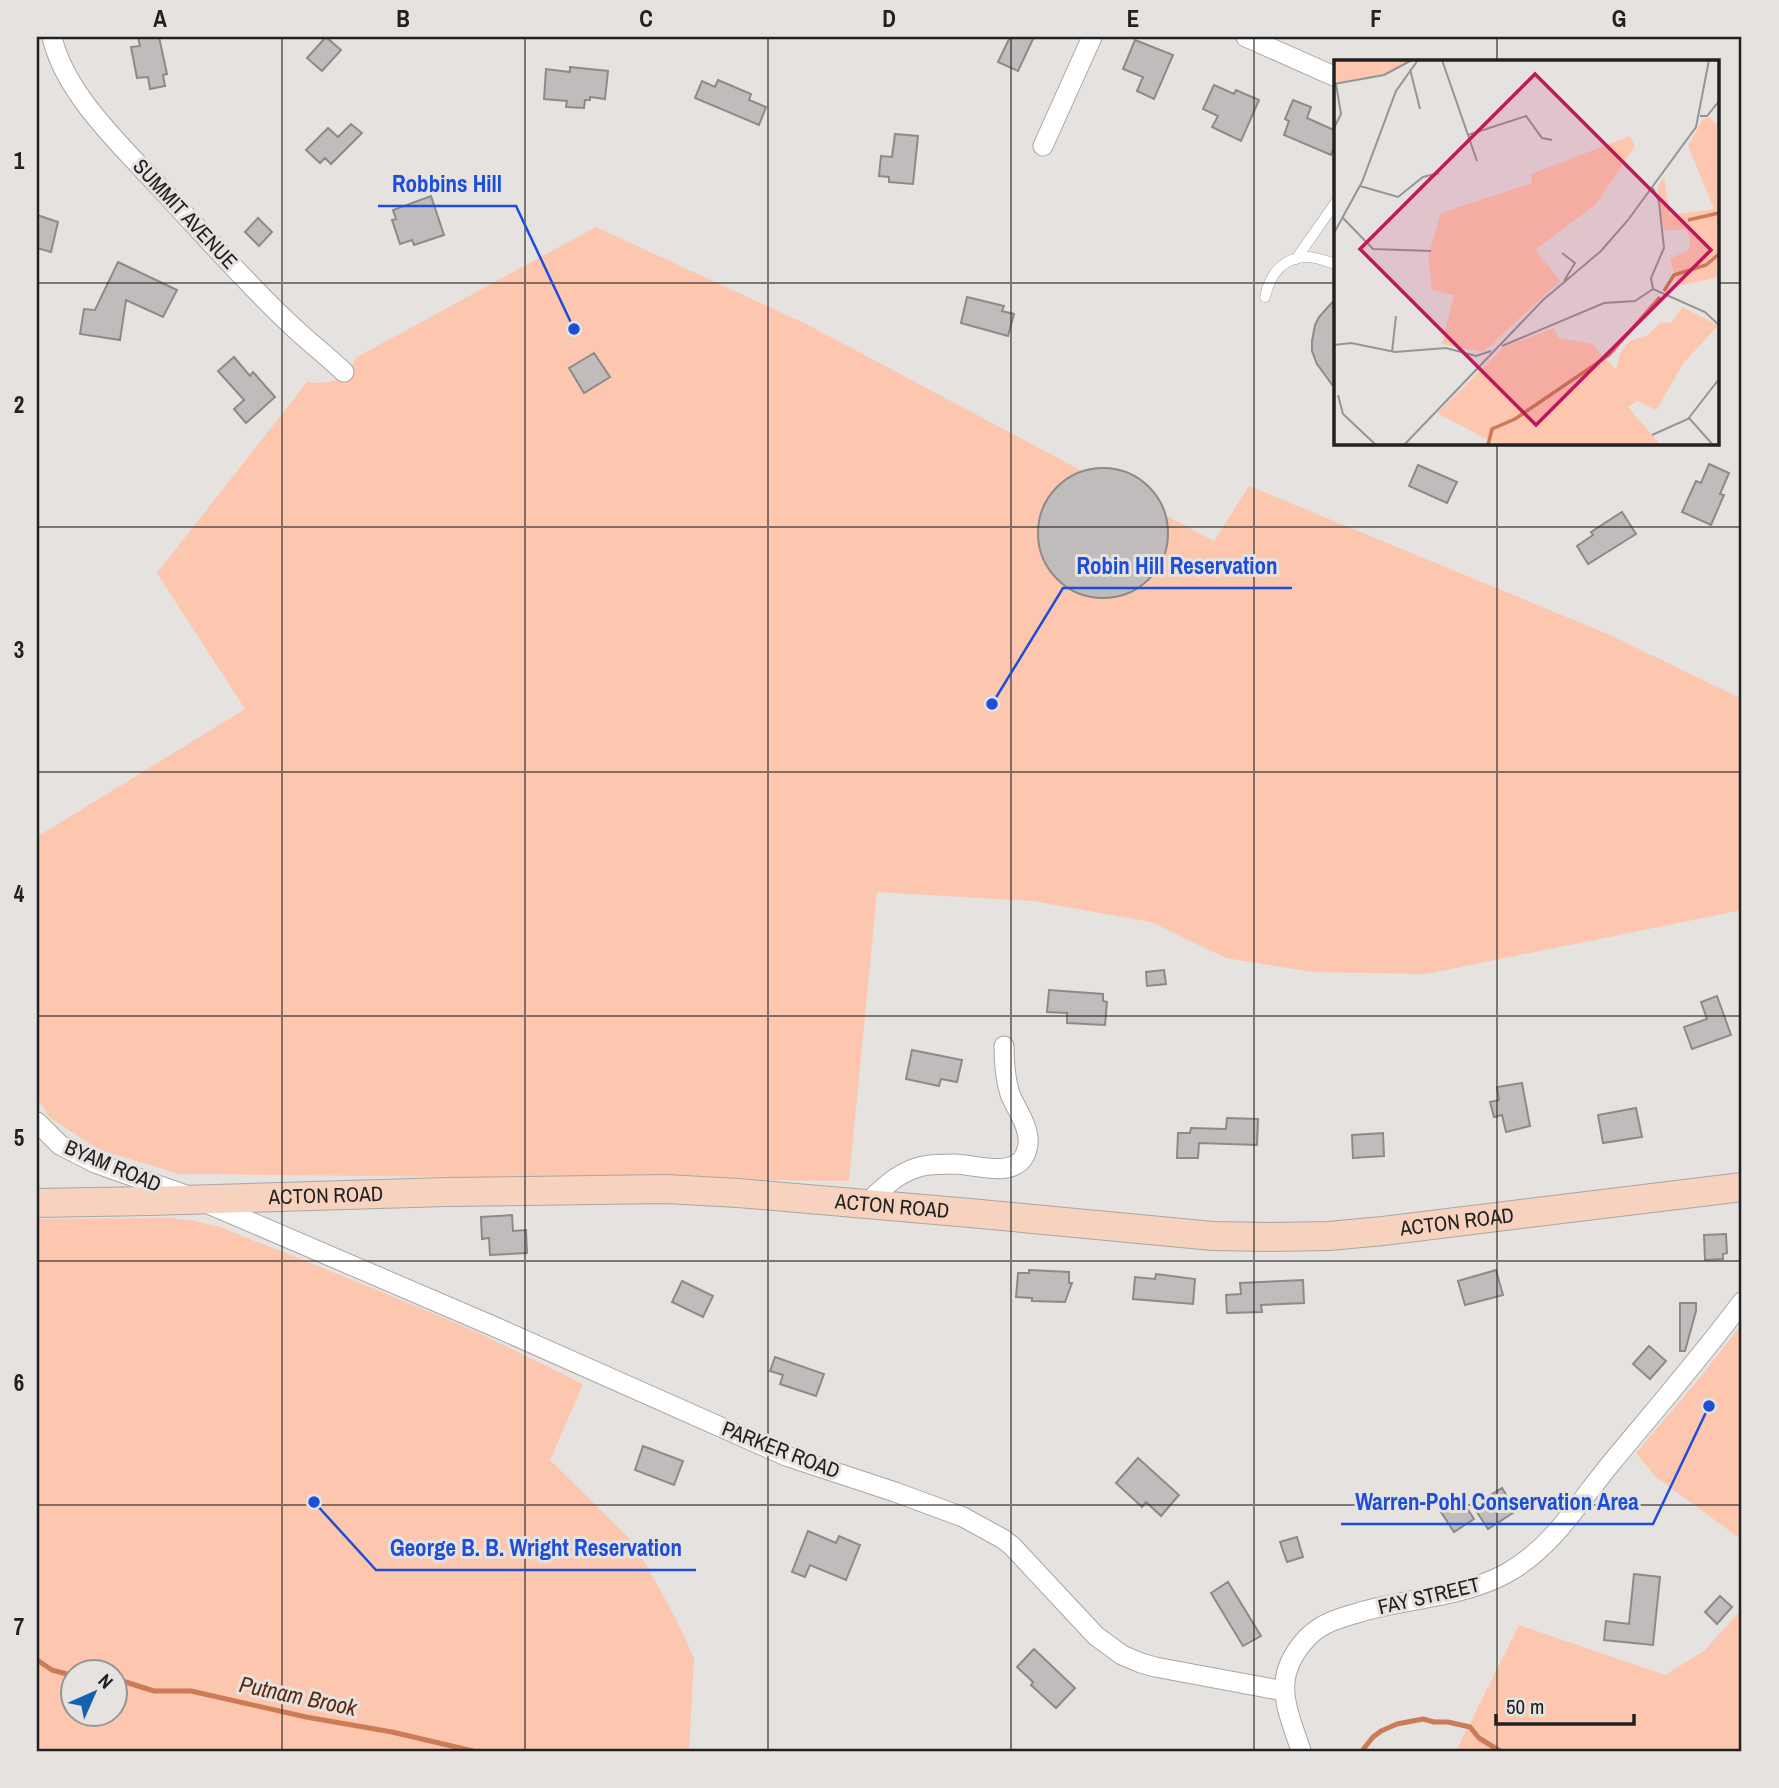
<svg xmlns="http://www.w3.org/2000/svg" width="1779" height="1788" font-family="'Archivo Narrow',sans-serif">
<rect width="100%" height="100%" fill="#e5e2e0"/>
<!-- green -->
<path fill="#fdc6af" fill-rule="evenodd" d="M596,227L806,324L1214,541L1249,486L1610,635L1742,699V910L1426,974L1312,972L1226,958L1151,922L1033,901L877,892L849,1181L179,1174L100,1150L50,1118L37,1098V837L245,709L157,573L307,382C334,385 343,381 357,357Z
M171,1218L194,1221L220,1227L375,1289L479,1333L583,1384L550,1460L634,1543L675,1617L694,1658L689,1751H37V1219ZM74,1672H116V1714H74Z
M1742,1324V1540L1656,1477L1636,1453L1699,1379Z
M1742,1607V1751H1456L1519,1625L1665,1675L1704,1651L1739,1612Z"/>
<g fill="none" stroke-linecap="round" stroke-linejoin="round">
<!-- stream -->
<path stroke="#cc7b57" stroke-width="5" d="M37,1660L52,1670L74,1676
M116,1679L154,1691H191L306,1717L392,1732L473,1751
M1362,1751L1373,1737L1381,1731L1397,1724L1423,1719L1434,1722H1448L1470,1727L1479,1738L1500,1751"/>
</g>
<!-- building -->
<path fill="#c0bcbb" stroke="#8e8a89" stroke-width="2" d="M138,37H159L167,74L163,75L165,86L150,89L148,77L137,78L131,47L140,46Z
M326,37L341,50L322,71L307,58Z
M1010,37H1034L1018,71L998,62Z
M1135,40L1173,55L1154,99L1137,91L1143,77L1123,69Z
M570,67L608,71L605,99L590,97V100H585L584,108L566,107L567,101L544,99L546,69L570,72Z
M718,80L751,94L749,100L766,107L759,125L695,98L702,81L715,87Z
M1214,85L1234,94L1236,90L1259,100L1241,141L1212,127L1218,116L1203,109Z
M1293,100L1311,107L1307,118L1336,131V143L1331,155L1284,135L1289,121L1285,119Z
M351,124L362,133L331,164L325,158L320,163L306,150L328,128L338,137Z
M895,134L918,136L913,184L889,182V177L879,176L881,156L892,157Z
M431,196L444,235L414,245L412,240L400,244L392,220L396,219L393,210Z
M37,215L58,222L51,252L37,248Z
M258,218L272,232L259,246L245,232Z
M118,262L177,290L163,317L126,300L120,340L80,334L84,309L95,310Z
M967,297L1004,306L1002,311L1014,314L1008,336L961,323Z
M1336,298V390L1317,364L1312,351V341L1315,325L1319,317Z
M594,353L610,377L584,393L569,368Z
M234,357L250,376L253,372L275,397L246,423L234,409L244,400L218,371Z
M1709,464L1729,473L1720,494L1724,495L1711,525L1682,512L1696,481L1701,483Z
M1418,465L1457,482L1447,503L1409,486Z
M1038 533a65 65 0 1 1 130 0a65 65 0 1 1-130 0Z
M1622,512L1636,534L1588,564L1577,546L1593,535L1591,532Z
M1164,970L1166,984L1147,986L1146,972Z
M1049,990L1103,994V1001L1107,1002L1105,1025L1067,1023V1013L1047,1012Z
M1717,996L1731,1035L1692,1049L1684,1027L1707,1019L1701,1002Z
M912,1050L962,1060L957,1082L941,1079L939,1086L906,1079Z
M1522,1083L1530,1126L1506,1132L1502,1115L1494,1117L1490,1102L1499,1100L1497,1087Z
M1636,1108L1642,1137L1603,1143L1598,1115Z
M1227,1118L1258,1119L1257,1145L1199,1143L1198,1158H1177L1178,1133H1190L1191,1128L1226,1129Z
M1383,1133L1384,1156L1353,1158L1352,1135Z
M512,1215L513,1231L526,1230L527,1253L490,1255L489,1238L482,1239L481,1217Z
M1726,1234L1727,1253L1723,1254V1259L1705,1260L1704,1235Z
M1029,1270L1069,1272V1283H1072L1065,1302L1032,1301V1298L1016,1297L1018,1273H1029Z
M1496,1270L1503,1295L1465,1305L1458,1281Z
M1156,1274L1195,1279L1193,1304L1133,1299L1135,1277L1155,1279Z
M1303,1280L1304,1303L1261,1305L1262,1312L1227,1313L1226,1295L1241,1294L1240,1283Z
M682,1281L713,1296L703,1317L672,1302Z
M1680,1303H1696V1311L1685,1351H1680Z
M1649,1346L1666,1361L1650,1379L1633,1364Z
M775,1357L824,1374L816,1396L780,1384L783,1375L770,1371Z
M643,1446L683,1461L674,1485L635,1470Z
M1138,1458L1179,1495L1161,1516L1146,1502L1142,1507L1116,1483Z
M1502,1488L1516,1511L1488,1529L1473,1506Z
M1461,1499L1474,1519L1454,1532L1441,1512Z
M808,1531L836,1543L839,1536L860,1545L846,1580L810,1565L805,1577L792,1572Z
M1297,1537L1303,1557L1287,1562L1280,1542Z
M1634,1574L1660,1577L1653,1645L1604,1640L1606,1621L1629,1624Z
M1228,1582L1261,1636L1243,1646L1211,1593Z
M1720,1596L1732,1607L1717,1624L1705,1612Z
M1034,1649L1075,1688L1056,1708L1031,1685L1033,1682L1017,1667Z"/>
<g fill="none" stroke-linecap="round" stroke-linejoin="round">
<defs>
<path id="service" d="M1296,259L1336,202
M1265,297C1270,274 1283,257 1308,257C1317,257 1327,262 1336,264"/>
<path id="minor" d="M52,37C65,95 124,148 163,191C205,236 247,284 292,326C309,342 327,356 344,372
M1246,37L1336,77
M1043,146L1092,37
M37,1122L60,1145L95,1163L197,1199L493,1326L786,1456L895,1492L963,1517L1003,1539L1012,1546L1096,1636L1122,1655L1141,1663L1155,1667L1284,1691
M866,1204C883,1188 899,1171 923,1166C933,1164 946,1164 955,1164C980,1165 1023,1182 1028,1144C1030,1127 1016,1109 1010,1094C1005,1078 1004,1063 1004,1046
M1301,1751C1287,1707 1270,1678 1307,1638C1322,1622 1343,1617 1364,1611C1411,1598 1463,1597 1507,1573C1552,1548 1580,1501 1612,1462C1656,1409 1701,1357 1742,1302"/>
<g id="secondary">
<path id="s1" d="M37,1203L150,1201L446,1192L666,1189L738,1193L970,1213L1213,1236L1271,1237L1329,1236L1383,1231L1742,1187"/>
</g>
</defs>
<!-- service casing -->
<use href="#service" stroke="#a9a6a4" stroke-width="11"/>
<!-- minor casing -->
<use href="#minor" stroke="#a9a6a4" stroke-width="21"/>
<!-- secondary casing -->
<use href="#secondary" stroke="#a9a6a4" stroke-width="30"/>
<!-- service -->
<use href="#service" stroke="#fff" stroke-width="10"/>
<!-- minor -->
<use href="#minor" stroke="#fff" stroke-width="19"/>
<!-- secondary -->
<use href="#secondary" stroke="#f7d2be" stroke-width="28"/>
</g>
<!-- grid -->
<path fill="none" stroke="#222121" stroke-width="2" stroke-opacity="0.55" d="M282,37V1751M525,37V1751M768,37V1751M1011,37V1751M1254,37V1751M1497,37V61M37,283H1336M1718,283H1742M1497,443V1751M37,527H1742M37,772H1742M37,1016H1742M37,1261H1742M37,1505H1742"/>
<g text-anchor="middle" stroke-width="6" stroke-linejoin="round" paint-order="stroke">
<!-- street labels -->
<g font-size="21" fill="#222121" stroke="#e5e2e0">
<text transform="translate(185 214) rotate(47)" y="7">SUMMIT AVENUE</text>
<text transform="translate(113 1166) rotate(23)" y="7">BYAM ROAD</text>
<text dy="7" stroke="none"><textPath href="#s1" startOffset="289">ACTON ROAD</textPath></text>
<text dy="7" stroke="none"><textPath href="#s1" startOffset="856">ACTON ROAD</textPath></text>
<text dy="7" stroke="none"><textPath href="#s1" startOffset="1423">ACTON ROAD</textPath></text>
<text transform="translate(781 1450) rotate(21)" y="7">PARKER ROAD</text>
<text transform="translate(1429 1596) rotate(-13)" y="7">FAY STREET</text>
</g>
<!-- water labels -->
<g font-size="23" font-style="italic" fill="#5f290f" stroke="#e5e2e0">
<text transform="translate(298 1696) rotate(12)" y="8">Putnam Brook</text>
</g>
</g>
<!-- overview -->
<g transform="translate(1334 60)">
<rect width="385" height="385" fill="#e5e2e0"/>
<path d="M0,0H76L56,13L0,24ZM375,57L385,66V217L344,226L336,199L355,190L356,176L351,169L330,171L323,128L330,117L336,155L380,149L354,86L369,59ZM296,76L301,86L262,144L201,190L226,221L149,292L108,284L120,235L98,230L94,196L107,153L198,123L197,114ZM348,247L384,265L349,304L322,350L303,341L294,347L327,385L162,384L103,353L170,287L220,268L224,278L258,284L282,310L286,293L296,281L314,275L326,263L338,262Z" fill="#fdc6af"/>
<path fill="none" stroke="#cc7b57" stroke-width="3.5" d="M354,160L385,153M330,231L340,215L372,205L385,194M154,385L158,369L181,359L275,295L326,237"/>
<path fill="none" stroke="#979594" stroke-width="2" d="M108,0L143,101M76,9L86,49M0,24L50,15L78,0M366,56H373L385,41M0,68L7,54L2,24M134,75L192,56L208,78L218,80M26,126L64,137L89,117L105,113M319,128L325,142L330,188L317,218L319,229M8,157L39,189L97,191M0,173L28,122L62,31L84,0M228,193L241,203L230,221M319,229L371,252L385,265M0,285L17,283L61,292L112,288L142,296L157,291M168,286L270,243L301,241L319,229M58,292L62,256M4,335L9,354L42,385M355,358L379,385M318,375L354,359L385,319M70,385L209,240L267,191L294,160L362,67L375,0"/>
<path fill="#c2185b" fill-opacity="0.15" stroke="#c2185b" stroke-width="3.5" d="M201,14L377,190L202,365L26,189Z"/>
<rect width="385" height="385" fill="none" stroke="#222121" stroke-width="3.5"/>
</g>
<!-- callouts -->
<path fill="none" stroke="#1d4ed8" stroke-width="2.5" d="M574 329L516 206H378M992 704L1063 588H1292M1709 1406L1653 1524H1341M314 1502L376 1570H696"/>
<g fill="#1d4ed8" stroke="#e5e2e0" stroke-width="2.5">
<circle cx="574" cy="329" r="7"/>
<circle cx="992" cy="704" r="7"/>
<circle cx="1709" cy="1406" r="7"/>
<circle cx="314" cy="1502" r="7"/>
</g>
<g font-size="23" text-anchor="middle" font-weight="bold" fill="#1d4ed8" stroke="#e5e2e0" stroke-width="6" stroke-linejoin="round" paint-order="stroke">
<text x="447" y="192">Robbins Hill</text>
<text x="1177" y="574">Robin Hill Reservation</text>
<text x="1497" y="1510">Warren-Pohl Conservation Area</text>
<text x="536" y="1556">George B. B. Wright Reservation</text>
</g>
<!-- border -->
<rect width="1779" height="1788" fill="none" stroke="#e5e2e0" stroke-width="77"/>
<!-- north arrow -->
<g transform="translate(94 1693) rotate(45)"><circle r="33" fill="#e5e2e0" stroke="#979594" stroke-width="2"/>
<path d="M0-5L12 26L0 18L-12 26Z" fill="#1660af"/>
<text y="-10" font-size="19" font-weight="bold" text-anchor="middle" fill="#222121">N</text>
</g>
<!-- scale -->
<path d="M1496 1714v10h138v-10" fill="none" stroke="#222121" stroke-width="3.5"/>
<text x="1506" y="1714" font-size="21" fill="#222121" stroke="#e5e2e0" stroke-width="5" paint-order="stroke">50 m</text>
<rect x="38" y="38" width="1702" height="1712" fill="none" stroke="#222121" stroke-width="2.5"/>
<g font-size="23" text-anchor="middle" font-weight="bold" fill="#222121">
<text x="160" y="27">A</text>
<text x="403" y="27">B</text>
<text x="646" y="27">C</text>
<text x="889" y="27">D</text>
<text x="1133" y="27">E</text>
<text x="1376" y="27">F</text>
<text x="1619" y="27">G</text>
<text x="19" y="169">1</text>
<text x="19" y="413">2</text>
<text x="19" y="658">3</text>
<text x="19" y="902">4</text>
<text x="19" y="1146">5</text>
<text x="19" y="1391">6</text>
<text x="19" y="1635">7</text>
</g>
</svg>
